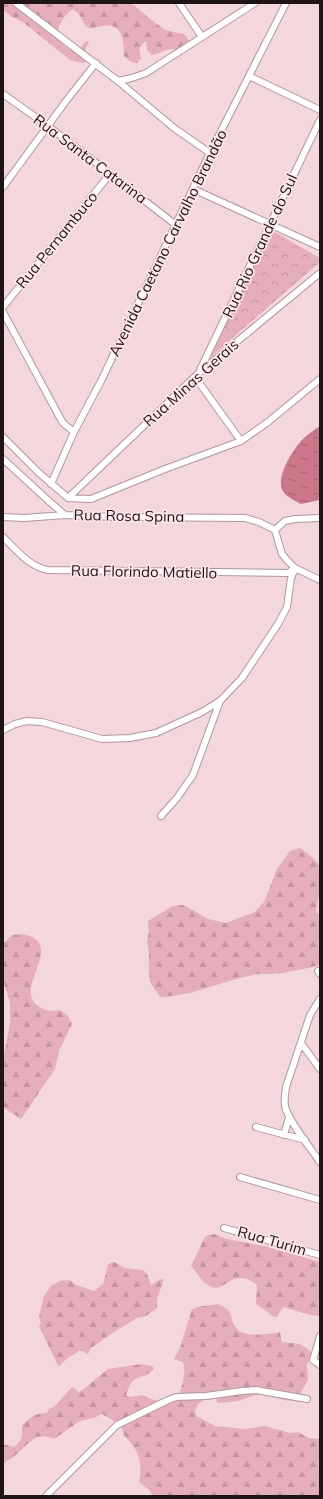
<svg xmlns="http://www.w3.org/2000/svg" width="323" height="1499" font-family="Mulish,sans-serif">
<defs>
<pattern id="forest-firs" width="22" height="20" patternUnits="userSpaceOnUse"><rect width="22" height="20" fill="#e5aeba"/><path d="M5 1l3.5 6h-7zM16 11l3.5 6h-7z" fill="#c4959f"/></pattern>
<pattern id="park-crowns" width="20" height="18" patternUnits="userSpaceOnUse"><rect width="20" height="18" fill="#e5aeba"/><path d="M2 6a3 3 0 1 1 6 0M12 15a3 3 0 1 1 6 0" fill="none" stroke="#c4959f"/></pattern>
<pattern id="water-ripples" width="26" height="14" patternUnits="userSpaceOnUse"><rect width="26" height="14" fill="#cb768b"/><path d="M2 4q2-2 4 0t4 0M15 11q2-2 4 0t4 0" fill="none" stroke="#a46071"/></pattern>
</defs>
<rect width="100%" height="100%" fill="#f3d7dc"/>
<!-- forest -->
<path fill="url(#forest-firs)" d="M3,3H131L149,18L165,30L183,34L187,37L189,43L174,50V49C167,48 159,54 152,55L147,50L146,41H145L139,49L141,59L137,63L131,62L124,56C124,39 123,22 101,26C97,27 92,29 89,28C81,24 83,15 73,9C60,18 51,36 66,47C69,50 74,51 78,52L84,43L87,41L89,42L86,48V62L82,63L70,60L23,22L12,17L3,10Z
M300,848C307,853 318,860 320,868C323,879 318,900 316,912L320,915V965C304,969 288,973 271,974C265,974 259,973 253,975C221,981 194,996 160,997L150,982L149,972V952L147,942L149,931L148,921L173,906L184,905L208,919L226,923L255,912L264,902L277,869L290,851Z
M21,934C69,941 13,987 37,1005C45,1011 51,1012 60,1010L68,1016L72,1024L59,1051L55,1069L21,1119L3,1107V1061L10,1023V1003L3,980V944L12,935Z
M214,1234L227,1239L264,1246L320,1262V1316L310,1315L284,1307L278,1314V1316L274,1317L256,1304L257,1285C232,1266 226,1293 211,1287C202,1283 197,1272 191,1266L205,1237L208,1235Z
M114,1262L125,1268L143,1270L147,1274L151,1285L159,1280L164,1279L157,1299V1308L146,1316L137,1318L114,1332L91,1348L88,1354L82,1351H78C75,1354 73,1355 69,1357C64,1360 63,1364 58,1366L39,1326L41,1323L39,1317L44,1296L51,1286L60,1281L70,1280L76,1285L94,1291L103,1284L108,1265L110,1263Z
M218,1304C232,1311 229,1310 233,1323C240,1340 267,1334 280,1332L282,1342L300,1344L308,1349L311,1352V1357L307,1364L308,1380L300,1394L303,1401C287,1401 280,1401 265,1392L238,1401L218,1403L216,1400L221,1393L218,1390L198,1404L195,1411L196,1416L215,1426L244,1429L265,1426L290,1433L298,1432L309,1438L317,1439L320,1437V1496H153L149,1490L139,1482C142,1469 141,1458 134,1447C126,1435 122,1439 122,1422L114,1421L102,1414L94,1418L80,1421L54,1439C49,1437 43,1435 38,1437C29,1439 17,1458 3,1463V1445H7L14,1447C23,1440 22,1436 22,1426C30,1417 35,1413 47,1413L49,1409L55,1406L71,1388L73,1387L78,1392H80L108,1369L141,1364L152,1366L154,1369C140,1383 133,1370 126,1396L130,1397L142,1395L154,1400L173,1403C174,1398 178,1396 180,1392C183,1384 186,1370 183,1362L174,1359L180,1348L192,1309L197,1307Z"/>
<!-- park -->
<path fill="url(#park-crowns)" d="M269,229L320,258V262L207,360Z"/>
<!-- water -->
<path fill="url(#water-ripples)" d="M320,426V500L301,504C295,501 289,498 285,494C272,481 293,449 303,439C308,434 314,430 320,426Z"/>
<g fill="none" stroke-linecap="round" stroke-linejoin="round">
<defs>
<path id="street" d="M16,3L118,81L174,128L210,153
M179,3L202,37
M249,76L320,110
M118,81L132,78L146,73L255,3
M3,94L48,126L176,225
M3,187L66,101L96,63
M193,189L320,247
M3,307L110,174
M3,312L59,416L63,423L74,432
M200,370L320,120
M195,377L241,441
M3,437L38,472L68,498L91,499L165,469L241,441L268,422L320,379
M3,459L51,503L65,515L118,517L245,518L259,522L275,530
M51,484L74,432L101,381L210,153L286,3
M68,498L200,372L320,273
M3,517L24,518L65,515
M275,530L282,554L286,559L295,568L320,580
M275,530L285,521L295,519L320,518
M3,537C16,550 30,567 48,570L288,573L295,568
M3,730L15,724L27,721L42,722L102,739L130,738L156,733L202,712L220,701L242,678L278,624L287,607L291,578L295,568
M161,816L177,798L193,775L220,701
M318,971L320,974
M320,999L310,1015L286,1087C285,1094 284,1100 285,1106C287,1119 312,1150 320,1162
M301,1043L320,1069
M256,1127L305,1140
M284,1135L289,1117
M240,1177L320,1200
M224,1228L320,1255
M320,1336L313,1360L320,1365
M46,1496L117,1425L166,1401L176,1397L206,1396L242,1391L256,1390L307,1399"/>
</defs>
<!-- street casing -->
<use href="#street" stroke="#b1969c" stroke-width="8"/>
<!-- street -->
<use href="#street" stroke="#fff" stroke-width="6"/>
</g>
<g text-anchor="middle" stroke-width="3.5" stroke-linejoin="round" paint-order="stroke">
<!-- street labels -->
<g font-size="15" fill="#1f1517" stroke="#fde5ea">
<text transform="translate(90 159) rotate(37)" y="5">Rua Santa Catarina</text>
<text transform="translate(57 240) rotate(-51)" y="5">Rua Pernambuco</text>
<text transform="translate(168 243) rotate(-64)" y="5">Avenida Caetano Carvalho Brandão</text>
<text transform="translate(260 246) rotate(-65)" y="5">Rua Rio Grande do Sul</text>
<text transform="translate(191 383) rotate(-42)" y="5">Rua Minas Gerais</text>
<text transform="translate(129 516) rotate(1)" y="5">Rua Rosa Spina</text>
<text transform="translate(144 572) rotate(1)" y="5">Rua Florindo Matiello</text>
<text transform="translate(272 1241) rotate(16)" y="5">Rua Turim</text>
</g>
</g>
<!-- border -->
<rect width="323" height="1499" fill="none" stroke="#1f1517" stroke-width="8"/>
</svg>
